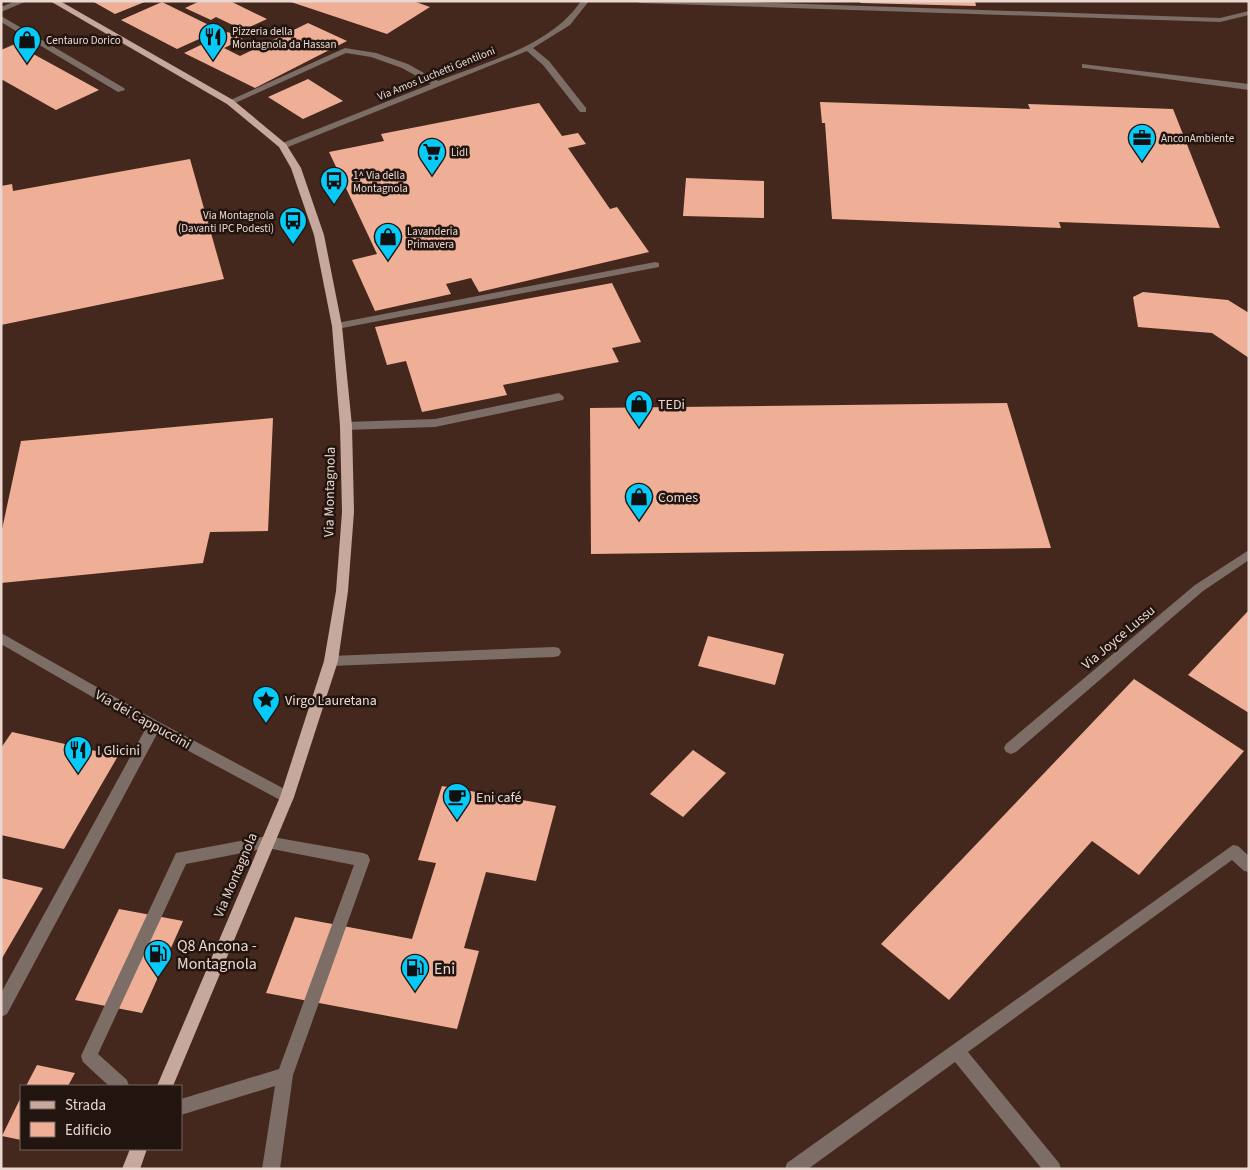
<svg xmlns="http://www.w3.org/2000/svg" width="1250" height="1170" font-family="'Source Sans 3',sans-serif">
<rect width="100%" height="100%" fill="#45281d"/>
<!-- building -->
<path fill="#efaf96" d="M92,1H147L115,14Z
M200,1H230L267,19L243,30L216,17L211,20L185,8Z
M413,1L430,7L387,34L291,2Z
M861,1H975L976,6L860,3Z
M162,2L219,30L177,49L121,20Z
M308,23L347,41L255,88L184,53L228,32L243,39L224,48L240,56Z
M261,28L270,33L261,37L252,32Z
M15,44L99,90L56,110L1,79V50Z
M308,79L343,101L303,119L268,97Z
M820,102L1030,109L1028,104L1173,109L1220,228L1059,222L1061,228L832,219L825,123H822Z
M539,103L562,136L578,133L586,144L568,148L610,209L617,207L649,252L479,292L471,278L446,284L451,294L375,311L352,260L377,254L329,152L384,141L381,134Z
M190,159L224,279L1,325V186L12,184L13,191Z
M686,178L764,181V218L683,216Z
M612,283L641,342L612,348L619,362L503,385L507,395L422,412L406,361L387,365L375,327Z
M1143,292L1228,300L1249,313V358L1212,333L1138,327L1133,297Z
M1007,403L1051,548L591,554L590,408Z
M273,418L268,531L210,532L203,563L1,583V534L21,441Z
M1249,610V713L1188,675Z
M708,636L784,654L775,685L698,666Z
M1134,679L1244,751L1139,875L1092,841L949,1000L881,944Z
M12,732L118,756L64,849L1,835V748Z
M693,750L726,773L683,817L650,794Z
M442,786L556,806L536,881L486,872L464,948L479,951L457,1029L266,993L295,917L412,939L436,863L418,860Z
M1,878L43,888L1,960Z
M119,909L183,921L142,1013L75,1000Z
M37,1065L75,1073L68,1086H26Z
M21,1097V1140L2,1136Z"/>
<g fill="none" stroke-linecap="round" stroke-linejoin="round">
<!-- minor -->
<path fill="#7c6d67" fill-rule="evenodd" d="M16,1H27L1,12V7Z
M581,1H589L570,25L533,48L549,61L586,108V112H580L543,65L527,51L283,149L279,146L280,144L431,84L402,68L371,57L346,53L233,104L226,102L345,48L376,53L408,64L438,81C486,62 551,46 581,1Z
M636,1H719L1220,18L1249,11V15L1220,22L640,3Z
M1,16L124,88L125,90L118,92L1,22Z
M1082,64L1249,84V90L1085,68H1082Z
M655,262L659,263V267L337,329L332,326L337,323Z
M559,393L564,397L563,400L435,427L346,430L340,426L346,422L435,419Z
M1249,550V560L1203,591L1016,752L1011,754L1006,752L1004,748L1006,744L1195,585Z
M1,633L159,722L292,793L294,797L292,801L287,803L282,801L157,734L7,1014L1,1017V993L146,728L1,644Z
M554,647L559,648L561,652L559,656L554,657L331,666L326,665L324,661L326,657L331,656Z
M267,836L363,853L368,855L370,860L293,1075L280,1169H262L275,1086L181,1115V1099L279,1069L354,865L267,848L186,864L98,1054L127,1080L129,1086H109L83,1062L81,1056L176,853Z
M1233,845L1238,846L1249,856V872L1244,871L1232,860L968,1052L1059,1163L1061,1169H1042L955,1062L808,1169H785L787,1163Z"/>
<!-- major -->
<path fill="#c7a89c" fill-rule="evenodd" d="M50,1H60L233,100L286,144L301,168L324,235L342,326L352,426L354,512L348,591L338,661L294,797L173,1086H157L280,797L324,661L336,591L342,512L340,426L332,326L314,235L291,168L279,147L227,104Z
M130,1149H147L140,1169H122Z"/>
</g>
<!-- icons -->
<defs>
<symbol id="restaurant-pin" viewBox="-11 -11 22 30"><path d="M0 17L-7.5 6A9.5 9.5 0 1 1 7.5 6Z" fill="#06cbf9" stroke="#221510"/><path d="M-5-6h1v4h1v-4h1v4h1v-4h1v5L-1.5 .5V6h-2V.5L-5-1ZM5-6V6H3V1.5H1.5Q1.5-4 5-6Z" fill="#111"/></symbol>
<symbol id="shop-pin" viewBox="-11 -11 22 30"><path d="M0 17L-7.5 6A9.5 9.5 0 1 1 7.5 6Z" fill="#06cbf9" stroke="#221510"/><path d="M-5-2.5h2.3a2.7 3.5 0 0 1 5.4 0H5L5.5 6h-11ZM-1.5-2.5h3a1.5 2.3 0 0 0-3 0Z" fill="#111"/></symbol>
<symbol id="office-pin" viewBox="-11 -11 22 30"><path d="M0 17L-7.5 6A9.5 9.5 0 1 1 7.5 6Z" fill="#06cbf9" stroke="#221510"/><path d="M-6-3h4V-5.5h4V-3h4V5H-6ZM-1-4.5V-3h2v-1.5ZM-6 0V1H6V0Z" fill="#111"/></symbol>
<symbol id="supermarket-pin" viewBox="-11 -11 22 30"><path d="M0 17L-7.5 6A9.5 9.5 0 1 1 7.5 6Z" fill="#06cbf9" stroke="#221510"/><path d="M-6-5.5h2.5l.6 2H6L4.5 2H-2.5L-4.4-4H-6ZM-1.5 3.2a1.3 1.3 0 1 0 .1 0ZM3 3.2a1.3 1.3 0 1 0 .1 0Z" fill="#111"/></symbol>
<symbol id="bus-pin" viewBox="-11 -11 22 30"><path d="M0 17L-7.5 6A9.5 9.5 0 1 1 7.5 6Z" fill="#06cbf9" stroke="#221510"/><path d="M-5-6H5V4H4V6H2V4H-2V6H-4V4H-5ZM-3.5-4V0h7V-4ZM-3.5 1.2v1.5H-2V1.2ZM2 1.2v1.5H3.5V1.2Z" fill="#111"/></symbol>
<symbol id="sight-pin" viewBox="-11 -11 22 30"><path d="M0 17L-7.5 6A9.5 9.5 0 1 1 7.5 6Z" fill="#06cbf9" stroke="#221510"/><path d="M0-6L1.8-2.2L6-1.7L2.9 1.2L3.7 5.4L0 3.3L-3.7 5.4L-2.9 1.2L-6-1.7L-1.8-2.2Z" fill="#111"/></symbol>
<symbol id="cafe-pin" viewBox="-11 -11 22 30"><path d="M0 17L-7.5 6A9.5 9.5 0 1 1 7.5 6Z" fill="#06cbf9" stroke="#221510"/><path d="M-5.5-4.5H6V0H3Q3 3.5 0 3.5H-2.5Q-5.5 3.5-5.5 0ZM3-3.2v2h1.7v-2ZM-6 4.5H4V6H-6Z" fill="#111"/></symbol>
<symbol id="fuel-pin" viewBox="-11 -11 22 30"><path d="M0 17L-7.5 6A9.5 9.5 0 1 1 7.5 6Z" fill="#06cbf9" stroke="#221510"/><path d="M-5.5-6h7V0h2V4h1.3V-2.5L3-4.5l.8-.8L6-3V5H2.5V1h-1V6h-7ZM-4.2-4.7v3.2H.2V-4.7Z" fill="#111"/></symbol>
</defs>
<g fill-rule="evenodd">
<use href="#restaurant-pin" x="197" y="21" width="32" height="43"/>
<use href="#shop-pin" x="11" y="24" width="32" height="43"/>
<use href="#office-pin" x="1126" y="122" width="32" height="43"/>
<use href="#supermarket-pin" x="416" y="136" width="32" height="43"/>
<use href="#bus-pin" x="318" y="165" width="32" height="43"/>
<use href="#bus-pin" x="277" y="205" width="32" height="43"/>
<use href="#shop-pin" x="372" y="221" width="32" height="43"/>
<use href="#shop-pin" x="623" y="388" width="32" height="43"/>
<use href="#shop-pin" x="623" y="481" width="32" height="43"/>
<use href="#sight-pin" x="250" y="684" width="32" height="43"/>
<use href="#restaurant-pin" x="62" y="734" width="32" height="43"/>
<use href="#cafe-pin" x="441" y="781" width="32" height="43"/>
<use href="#fuel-pin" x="142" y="938" width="32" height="43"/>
<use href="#fuel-pin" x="399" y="952" width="32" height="43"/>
</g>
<g text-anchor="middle" stroke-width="5" stroke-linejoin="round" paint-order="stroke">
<!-- far-poi labels -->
<g font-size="11" fill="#ead7cf" stroke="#221510" text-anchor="start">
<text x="232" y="35">Pizzeria della<tspan x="232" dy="13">Montagnola da Hassan</tspan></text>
<text x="46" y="44">Centauro Dorico</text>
<text x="1161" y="142">AnconAmbiente</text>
<text x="451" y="156">Lidl</text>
<text x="353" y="179">1^ Via della<tspan x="353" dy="13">Montagnola</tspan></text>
<text x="274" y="219" text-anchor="end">Via Montagnola<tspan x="274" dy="13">(Davanti IPC Podesti)</tspan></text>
<text x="407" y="235">Lavanderia<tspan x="407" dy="13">Primavera</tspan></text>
</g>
<!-- far-street labels -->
<g font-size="11" fill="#ead7cf" stroke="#221510">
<text transform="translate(436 73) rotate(-22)" y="4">Via Amos Luchetti Gentiloni</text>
</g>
<!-- poi labels -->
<g font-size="14" fill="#ead7cf" stroke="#221510" text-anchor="start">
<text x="658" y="409">TEDi</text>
<text x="658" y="502">Comes</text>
<text x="285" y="705">Virgo Lauretana</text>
<text x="97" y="755">I Glicini</text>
<text x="476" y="802">Eni café</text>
</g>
<!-- street labels -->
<g font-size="14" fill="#ead7cf" stroke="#221510">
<text transform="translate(329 492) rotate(-89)" y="5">Via Montagnola</text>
<text transform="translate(1118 637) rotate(-40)" y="5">Via Joyce Lussu</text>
<text transform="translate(143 719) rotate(29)" y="5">Via dei Cappuccini</text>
<text transform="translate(235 875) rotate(-67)" y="5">Via Montagnola</text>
</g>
<!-- near-poi labels -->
<g font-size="16" fill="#ead7cf" stroke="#221510" text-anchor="start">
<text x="177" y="951">Q8 Ancona -<tspan x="177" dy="18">Montagnola</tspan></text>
<text x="434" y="974">Eni</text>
</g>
</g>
<!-- border -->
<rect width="1250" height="1170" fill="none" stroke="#ead7cf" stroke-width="5"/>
<!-- legend -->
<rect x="20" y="1085" width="162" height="65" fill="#221510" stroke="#72635c"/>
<rect x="30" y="1101" width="25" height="8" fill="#c7a89c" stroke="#72635c"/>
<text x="65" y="1110" font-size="15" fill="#ead7cf">Strada</text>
<rect x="30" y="1122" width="25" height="15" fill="#efaf96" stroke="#72635c"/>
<text x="65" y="1135" font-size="15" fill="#ead7cf">Edificio</text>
</svg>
